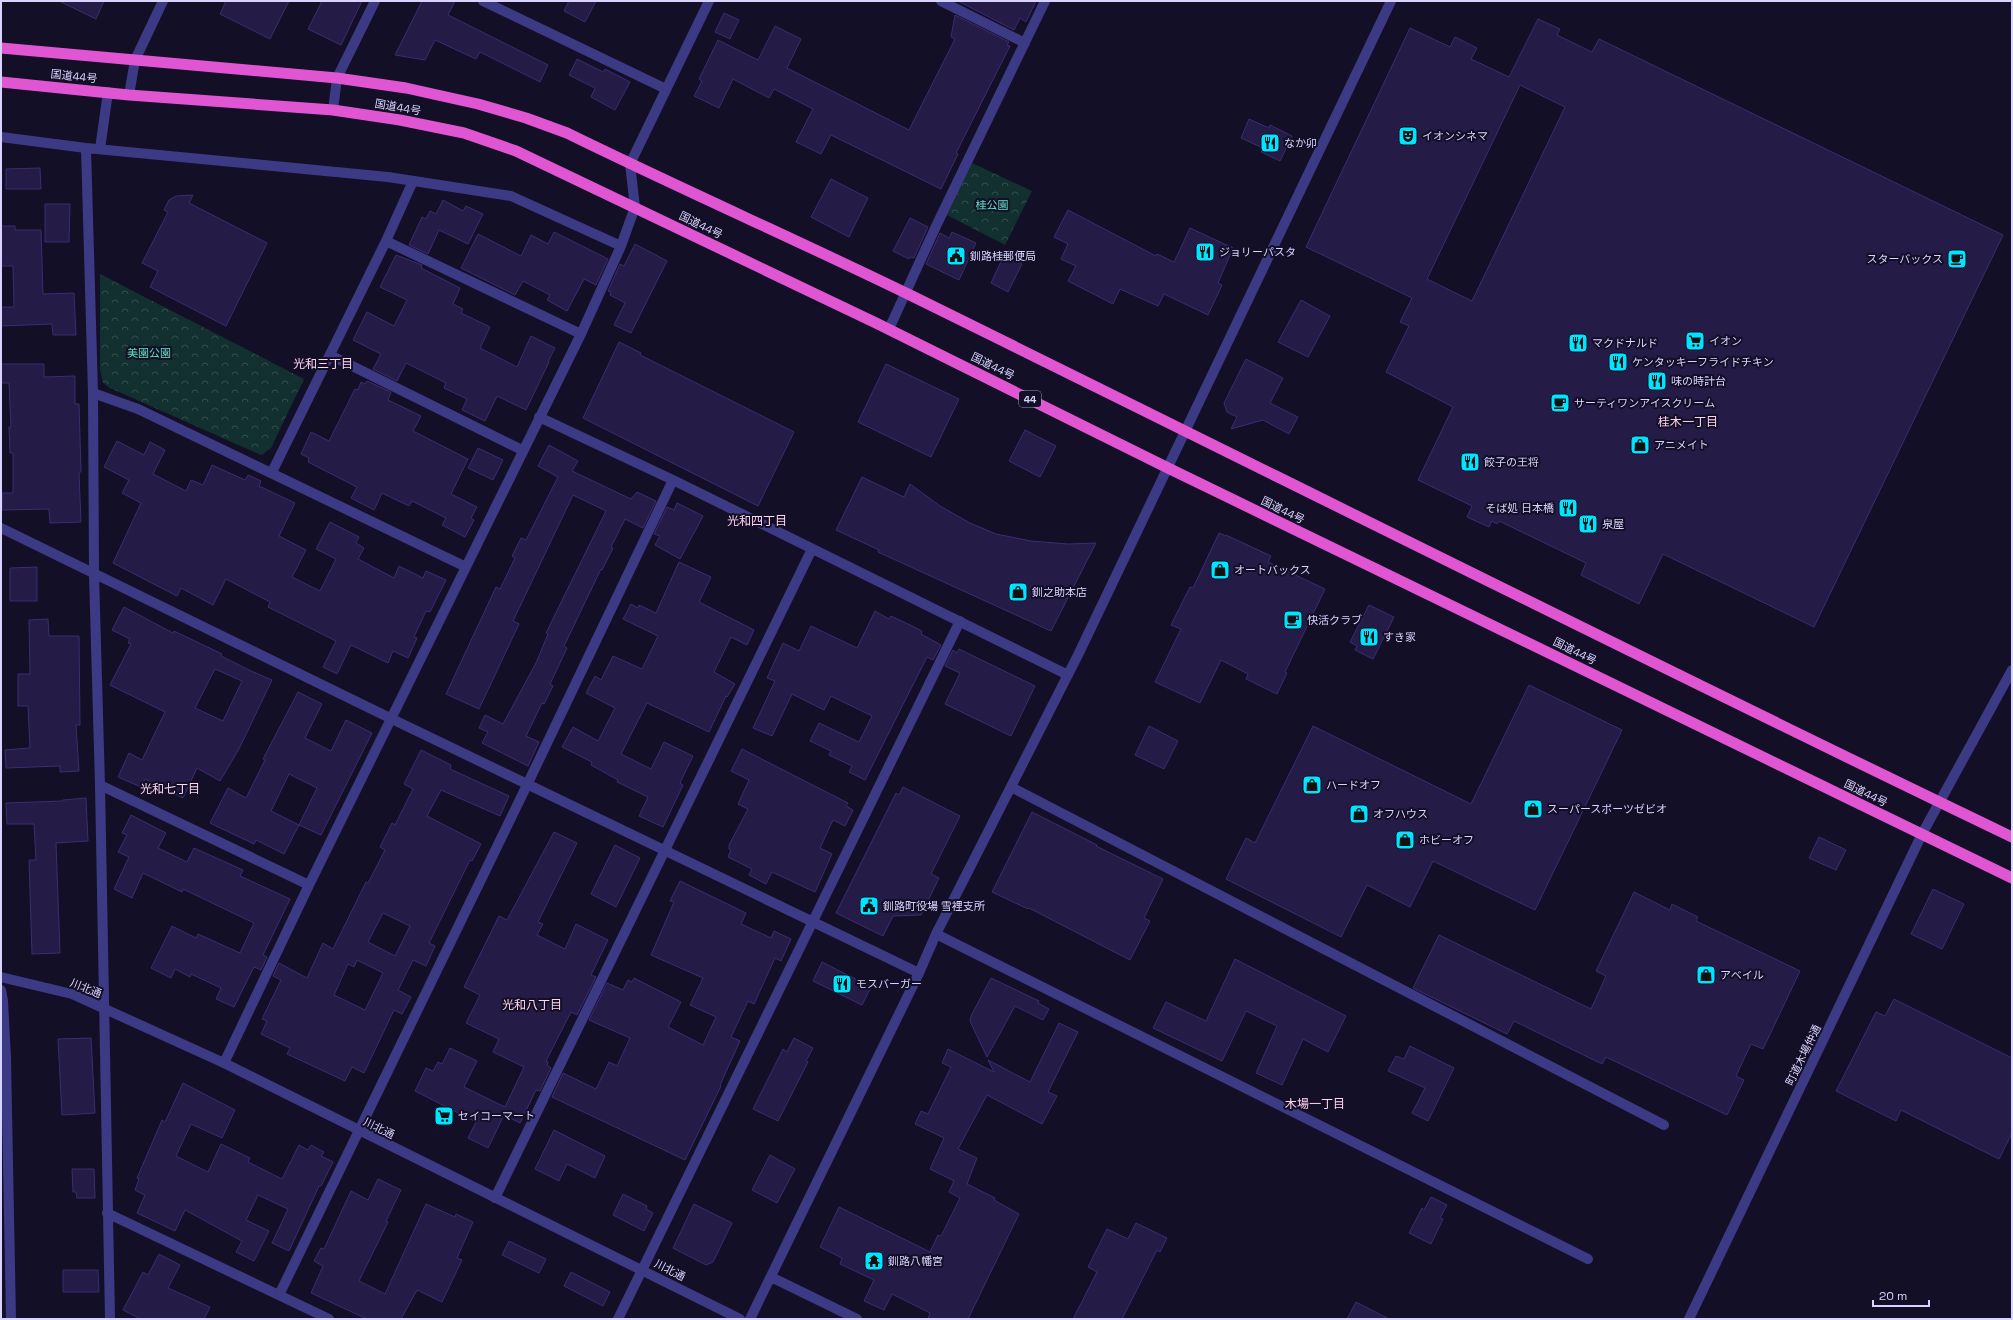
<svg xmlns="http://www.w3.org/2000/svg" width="2013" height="1320" font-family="'Space Grotesk','Noto Sans JP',sans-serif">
<defs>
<pattern id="forest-crowns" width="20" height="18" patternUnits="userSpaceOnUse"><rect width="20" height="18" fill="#12302f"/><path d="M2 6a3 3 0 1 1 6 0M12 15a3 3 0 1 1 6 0" fill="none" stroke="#344d4e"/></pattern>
</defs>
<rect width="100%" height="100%" fill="#130f26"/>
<!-- forest -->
<path fill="url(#forest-crowns)" d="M972,163L1032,191L1005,245L947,215Z
M100,274L304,379L271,448L261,455L110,388L103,383L100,370Z"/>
<!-- building -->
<path fill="#241b47" stroke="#3b2d73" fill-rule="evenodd" d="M59,1H104L96,19Z
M226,1H289L270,39L220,14Z
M322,1H362L341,45L308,29Z
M422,1H455L448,15L548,65L540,82L480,52L476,59L435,40L425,60L395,55Z
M569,1H596L585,22L564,11Z
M958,1H1036L1026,22L1020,18L1014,30Z
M724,13L739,20L730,39L715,32Z
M955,15L1009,42L1007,45L1010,46L956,153L958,154L941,189L831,135L821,154L796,142L813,109L774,89L769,98L733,79L719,108L694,96L702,81L699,79L718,40L758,60L775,26L801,39L787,68L909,130L955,39L951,37Z
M1538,19L1560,29L1557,35L1592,52L1599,39L2003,235L1814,627L1663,554L1639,604L1581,575L1586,563L1499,521L1497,524L1492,521L1489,527L1467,517L1472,506L1418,480L1453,407L1386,372L1409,326L1400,322L1412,298L1306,247L1410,28L1450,47L1455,37L1477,48L1471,59L1509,77ZM1520,85L1565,107L1472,301L1427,279Z
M577,59L603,72L605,69L630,82L615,110L591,97L595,88L569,75Z
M1249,119L1269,128L1270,125L1292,136L1280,161L1261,152L1263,148L1241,138Z
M40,168L41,189H6V169Z
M831,179L868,198L849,237L811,217Z
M193,195L189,203L267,243L226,326L150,287L158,271L142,263L168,212L164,210L169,200L176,196Z
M443,200L463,211L466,206L483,214L468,244L439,230L428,254L409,245L422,217L426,219L430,211L436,214Z
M45,204H70L69,242H45Z
M1068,210L1156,256L1157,254L1174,262L1190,228L1233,248L1218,283L1222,285L1208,315L1164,294L1158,306L1120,289L1113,304L1068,281L1076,266L1061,259L1068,244L1054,237Z
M910,218L928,227L914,258L910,257L909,259L893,251Z
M1,226H15V230H41L43,294L74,293L76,335H53L52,324L1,326V307H14L13,266H1Z
M554,232L608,259L596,285L584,279L567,311L547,300L550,295L523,281L515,295L461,268L478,234L521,256L531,235L548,244Z
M952,232L976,243L959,280L926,264L940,233L949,238Z
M635,244L667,261L631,333L614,325L625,303L610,295L611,292L608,291L620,264L624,266Z
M396,255L422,265L421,268L460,288L453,304L463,309L461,313L490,327L480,348L517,367L531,336L555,348L548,362H549L526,410L497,396L485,421L462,410L467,399L444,388L446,383L406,363L397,381L373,369L381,354L353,340L367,312L394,326L407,300L380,287Z
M1004,255L1022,264L1008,292L991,283Z
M1301,300L1330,316L1308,357L1278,342Z
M619,342L641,353L640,355L794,432L758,506L583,418Z
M1246,359L1283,378L1270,403L1298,417L1289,434L1263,420L1231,429L1237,417L1227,412L1224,403Z
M1,364H44V377L75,376V404H79L81,472H79L81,522L50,523L49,509L2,510V493H13V453H10L9,427H11L9,383H1Z
M886,364L959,399L931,457L858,422Z
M367,381L391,392L388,400L421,416L413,431L468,459L451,494L477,507L471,518L474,520L465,537L442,525L446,518L412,501L409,506L382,493L374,510L351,498L357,487L308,462L309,458L301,454L311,432L329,441L355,389L358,390L361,382L365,384Z
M1025,430L1056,446L1040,477L1009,461Z
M117,441L144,455L150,442L165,450L153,474L186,491L191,480L203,485L212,465L245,480L248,475L261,481L259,486L295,503L279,536L306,550L292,577L320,591L336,559L316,549L330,522L359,537L356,543L364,548L358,559L394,578L399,566L423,578L426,571L446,580L430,612L426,611L414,637L417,638L408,658L393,651L388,663L351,645L337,674L323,667L336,641L268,607L270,602L226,579L213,605L181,588L177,596L113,563L141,503L122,493L129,480L104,467Z
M549,445L578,461L572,471L631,499L637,492L656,501L643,528L625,519L611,547L613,548L602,570L601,569L564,646L567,648L550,684L553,686L544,704L542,703L526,736L539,742L528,766L482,743L488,732L479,728L485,715L503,724L536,663L548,634L546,633L606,511L573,495L513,621L519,624L479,709L446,694L496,587L500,589L515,558L512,556L521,538L526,540L558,477L538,466Z
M478,448L503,460L493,480L468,468Z
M862,477L904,497L910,484L940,506L970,523L996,534L1031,541L1068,544L1096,543L1051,631L878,552L879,550L836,530Z
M677,503L703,516L680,559L655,545L660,536L654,534L667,507L674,510Z
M1219,533L1226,536V535L1271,556L1268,562L1325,589L1285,672L1287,673L1277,694L1246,679L1248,674L1221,660L1200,703L1155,682L1181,629L1171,625L1190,587L1193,588Z
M679,562L711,577L699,602L754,630L747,645L731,637L714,672L735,684L727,697L726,696L709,732L647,703L621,754L651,769L664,742L693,756L680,783L683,785L663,827L639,816L648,797L617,782L618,780L591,765L592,762L562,747L573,727L598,741L615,708L586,693L595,676L601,680L613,656L642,669L658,636L623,619L631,604L638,608L639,605L656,613Z
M37,567V601H10V568Z
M1369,605L1394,617L1373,659L1355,650L1357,646L1350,642Z
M124,607L173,633L174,631L222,654L221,656L251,671L272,680L239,749L220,781L197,768L183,798L145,779L141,787L118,777L129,753L142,760L165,712L110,685L131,644L128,643L130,639L112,630ZM215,669L242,681L223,721L195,708Z
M875,611L889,619L891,616L910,625L922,631L921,634L941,645L933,660L927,657L865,780L849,772L852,766L829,755L831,751L810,741L819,723L859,742L872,716L831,696L824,710L792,694L772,736L753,728L775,681L767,678L783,643L799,651L811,626L857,648Z
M48,619L49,636H79L80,725H76L79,771L60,772V766L6,768L5,750L30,748L28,706H18V674H30L29,620Z
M959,649L1035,686L1011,736L945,704L960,673L945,666L953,650L957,653Z
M1529,685L1622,730L1535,910L1433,861L1410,907L1367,885L1341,937L1226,879L1246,838L1255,843L1313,726L1471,804Z
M298,692L322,704L305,738L331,751L346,720L372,733L321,835L299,825L317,788L289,774L271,811L299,825L284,854L256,840L254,844L210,823L228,788L246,798L265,760L263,759Z
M1149,726L1178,741L1164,769L1135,755Z
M742,749L848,803L846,806L853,810L845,826L833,820L820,848L832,854L815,892L772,872L766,884L749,875L752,869L728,857L731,850L729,849V845L748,809L738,804L749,780L731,771Z
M421,750L451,765L450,769L509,796L500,816L441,790L427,816L481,844L472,861L470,860L429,943L435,946L426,966L413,960L398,990L411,997L402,1014L394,1010L364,1073L352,1067L345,1081L287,1054L290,1048L261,1034L267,1021L262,1019L281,980L273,976L279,963L307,978L323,943L333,949L366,882L368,883L385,850L380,847L392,823L395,825L413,789L404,784ZM383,913L410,926L395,956L368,942ZM357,960L383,973L365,1010L334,995L348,964L354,967Z
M903,787L960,816L931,874L939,878L921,915L893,916L883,936L836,913L896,793L899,795Z
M86,798L88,841L56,843L60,953L32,954L29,860H36L34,824H7L6,803L63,801V800Z
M1032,812L1097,845L1096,846L1163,879L1144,918L1150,921L1130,960L1029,908L1028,909L992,892Z
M131,815L166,833L158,848L187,862L194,848L243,870L240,876L290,899L263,955L267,957L261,970L254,967L234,1007L216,999L221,988L191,974L190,977L175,969L171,978L151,968L172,926L196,938L198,934L240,953L254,923L183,889L182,892L143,873L132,898L114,889L129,857L118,852L127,835L122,833Z
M554,832L577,843L538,922L543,924L537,935L565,949L576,924L608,940L591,975L596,977L577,1015L571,1012L546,1061L548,1062L547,1065L551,1068L540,1091L536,1090L520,1123L504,1115L488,1148L468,1138L476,1122L415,1091L426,1068L433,1071L438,1062L442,1064L450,1048L477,1061L464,1087L505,1107L524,1067L493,1052L499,1039L466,1023L480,995L464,987L499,916L507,920Z
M1819,837L1846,850L1836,870L1809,858Z
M615,845L640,858L616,907L591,894Z
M680,881L746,913L741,924L771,938L774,931L791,939L781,961L775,958L754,1004L748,1001L731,1037L740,1041L720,1085L721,1086L685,1160L552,1097L563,1073L596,1089L609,1062L617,1066L630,1038L589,1020L607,983L623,990L628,980L632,982L634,978L681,1002L668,1027L703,1045L716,1017L690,1005L703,978L651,955L674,902L670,901Z
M1933,889L1964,904L1942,949L1911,934Z
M1634,892L1670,910L1672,904L1698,917L1696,921L1800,971L1763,1049L1751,1044L1736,1076L1744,1080L1727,1115L1606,1057L1602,1064L1514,1021L1507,1034L1413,988L1439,935L1591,1009L1606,976L1596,971Z
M1235,959L1346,1016L1328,1052L1303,1039L1282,1085L1256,1073L1277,1026L1246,1011L1222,1061L1153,1028L1166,1002L1206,1021Z
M822,962L871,987L862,1005L813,981Z
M991,978L1039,1001L1038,1003L1049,1009L1043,1020L1015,1006L987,1057L970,1021L971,1016Z
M1894,999L2012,1058V1133L1999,1159L1901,1110L1896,1121L1836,1091L1876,1012L1885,1016Z
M1059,1023L1078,1032L1048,1092L1057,1096L1042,1124L987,1095L958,1149L977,1158L967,1184L995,1198L994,1200L1019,1214L968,1319H928L930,1313L892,1294L884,1310L864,1301L874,1280L840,1264L842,1258L820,1247L839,1207L930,1252L938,1235L941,1236L960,1198L949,1192L954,1181L930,1169L944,1138L915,1124L921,1111L928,1114L951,1067L942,1063L948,1049L994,1072L988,1060L1030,1082Z
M91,1038L95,1113L62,1115L58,1039Z
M794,1038L813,1048L806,1061L808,1062L778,1121L753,1109L783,1049L787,1052Z
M1410,1046L1454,1068L1428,1121L1412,1113L1425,1088L1388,1071L1396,1056L1404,1059Z
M183,1083L235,1110L222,1138L191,1124L176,1156L208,1172L221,1144L250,1158L248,1162L282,1179L299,1145L308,1150L311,1145L324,1152L321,1156L333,1162L321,1186H319L289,1251L272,1243L288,1209L258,1195L246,1220L269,1231L254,1261L236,1252L242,1241L185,1210L175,1231L137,1213L145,1195L135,1190L139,1179L137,1178L162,1120L165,1122Z
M554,1130L605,1156L595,1178L567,1164L559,1181L535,1169Z
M770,1155L795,1169L777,1203L752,1190Z
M72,1169H94L95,1198H77L76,1192H73Z
M378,1179L401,1190L386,1221L388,1222L359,1281L385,1294L426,1204L455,1217L456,1214L473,1222L457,1258L462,1260L442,1302L417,1290L401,1319H367L311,1293L323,1266L314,1261L321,1248L324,1249L351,1191L368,1200Z
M623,1194L647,1206L646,1209L653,1213L644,1231L613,1215Z
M1431,1197L1447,1205L1440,1218L1443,1219L1431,1244L1409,1233L1422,1208L1424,1210Z
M694,1204L732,1223L713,1262L706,1265L673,1248Z
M1136,1223L1167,1238L1160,1252L1157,1250L1122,1319H1073L1097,1272L1088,1267L1107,1229L1128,1239Z
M509,1241L546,1259L539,1273L502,1255Z
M159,1254L180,1265L168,1288L210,1307L204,1319H141L123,1310L143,1272L148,1275Z
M63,1270H98L99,1292H63Z
M571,1272L610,1292L603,1306L564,1286Z
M1356,1302L1389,1319H1347Z"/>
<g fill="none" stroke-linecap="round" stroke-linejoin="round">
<!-- minor -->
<path stroke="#3d3a85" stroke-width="10" d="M483,1L666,89
M941,1L1025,43
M129,95L135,60L163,1
M333,110L337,78L375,1
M1,137L86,148L388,177L511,196L621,246
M86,148L93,393L94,574L100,785L110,1319
M100,149L108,92
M386,241L581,334
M889,329L937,224L1045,1
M330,355L522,450
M93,393L138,409L466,567
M539,417L673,480L1068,675
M272,472L386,241L413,181
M1,528L392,719L919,973
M100,785L309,885
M1011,787L1664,1125
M936,934L1588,1259
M1,990L3,1001L6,1058L11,1319
M224,1063L309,885L581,334L621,246L635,207L630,164L709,1
M495,1198L812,549
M107,1213L329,1319
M771,1277L857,1319
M279,1295L527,785L673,480
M618,1319L960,621
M750,1319L919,973L936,934L1078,655L1391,1
M1689,1319L1922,834L2012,670"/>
<!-- tertiary -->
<path stroke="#3d3a85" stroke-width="10" d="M1,977L72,994L224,1063L740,1319"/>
<!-- trunk -->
<path stroke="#e055d1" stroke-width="11" d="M1,48L337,78L406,88L478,104L526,118L567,133C681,189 797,240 910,295C1278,476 1643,660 2012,837
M1,82L129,95L333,110L400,120L464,133L516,151L876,323L1168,468L2012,878"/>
</g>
<!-- icons -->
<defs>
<symbol id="theatre-square" viewBox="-11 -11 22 22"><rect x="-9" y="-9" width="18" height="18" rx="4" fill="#00e5ff" stroke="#130f26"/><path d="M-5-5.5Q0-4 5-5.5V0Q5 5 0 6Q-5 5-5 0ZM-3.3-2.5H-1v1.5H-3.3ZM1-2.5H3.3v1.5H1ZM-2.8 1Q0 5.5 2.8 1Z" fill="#111"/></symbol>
<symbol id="restaurant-square" viewBox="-11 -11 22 22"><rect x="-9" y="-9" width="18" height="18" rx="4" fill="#00e5ff" stroke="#130f26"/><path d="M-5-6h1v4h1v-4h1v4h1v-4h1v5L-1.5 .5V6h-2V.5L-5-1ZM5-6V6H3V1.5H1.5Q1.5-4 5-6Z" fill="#111"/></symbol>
<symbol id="civic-square" viewBox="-11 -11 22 22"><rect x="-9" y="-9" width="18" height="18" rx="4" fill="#00e5ff" stroke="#130f26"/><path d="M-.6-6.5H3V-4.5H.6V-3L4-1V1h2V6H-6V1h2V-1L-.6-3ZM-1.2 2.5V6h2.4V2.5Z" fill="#111"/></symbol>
<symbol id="cafe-square" viewBox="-11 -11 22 22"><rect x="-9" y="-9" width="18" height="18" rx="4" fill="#00e5ff" stroke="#130f26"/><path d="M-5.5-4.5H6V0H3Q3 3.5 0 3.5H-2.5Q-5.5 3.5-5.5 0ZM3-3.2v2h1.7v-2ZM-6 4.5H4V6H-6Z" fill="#111"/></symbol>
<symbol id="supermarket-square" viewBox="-11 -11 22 22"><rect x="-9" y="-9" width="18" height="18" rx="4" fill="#00e5ff" stroke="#130f26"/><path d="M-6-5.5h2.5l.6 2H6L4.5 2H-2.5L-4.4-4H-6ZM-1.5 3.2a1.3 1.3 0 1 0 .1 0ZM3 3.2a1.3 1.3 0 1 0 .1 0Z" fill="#111"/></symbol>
<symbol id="shop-square" viewBox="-11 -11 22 22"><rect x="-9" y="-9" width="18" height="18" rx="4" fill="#00e5ff" stroke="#130f26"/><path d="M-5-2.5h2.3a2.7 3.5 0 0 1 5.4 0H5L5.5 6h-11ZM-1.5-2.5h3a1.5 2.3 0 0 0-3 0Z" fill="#111"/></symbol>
<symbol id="temple-square" viewBox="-11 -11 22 22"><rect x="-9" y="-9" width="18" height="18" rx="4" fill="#00e5ff" stroke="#130f26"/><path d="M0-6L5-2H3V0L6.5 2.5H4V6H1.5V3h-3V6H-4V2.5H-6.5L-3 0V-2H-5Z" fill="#111"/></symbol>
</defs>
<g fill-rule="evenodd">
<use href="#theatre-square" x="1397" y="125" width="22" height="22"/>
<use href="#restaurant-square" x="1259" y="132" width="22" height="22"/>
<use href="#restaurant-square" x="1194" y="241" width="22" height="22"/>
<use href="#civic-square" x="945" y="245" width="22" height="22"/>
<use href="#cafe-square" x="1946" y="248" width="22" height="22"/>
<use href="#supermarket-square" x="1684" y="330" width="22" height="22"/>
<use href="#restaurant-square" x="1567" y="332" width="22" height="22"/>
<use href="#restaurant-square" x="1607" y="351" width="22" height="22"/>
<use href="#restaurant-square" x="1646" y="370" width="22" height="22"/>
<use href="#cafe-square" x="1549" y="392" width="22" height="22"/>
<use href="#shop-square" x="1629" y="434" width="22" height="22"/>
<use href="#restaurant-square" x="1459" y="451" width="22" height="22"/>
<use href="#restaurant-square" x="1557" y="497" width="22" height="22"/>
<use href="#restaurant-square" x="1577" y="513" width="22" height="22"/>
<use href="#shop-square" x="1209" y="559" width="22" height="22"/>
<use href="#shop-square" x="1007" y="581" width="22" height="22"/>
<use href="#cafe-square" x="1282" y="609" width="22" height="22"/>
<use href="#restaurant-square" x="1358" y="626" width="22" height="22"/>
<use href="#shop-square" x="1301" y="774" width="22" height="22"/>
<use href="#shop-square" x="1522" y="798" width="22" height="22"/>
<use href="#shop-square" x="1348" y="803" width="22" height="22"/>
<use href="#shop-square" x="1394" y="829" width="22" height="22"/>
<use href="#civic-square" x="858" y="895" width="22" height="22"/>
<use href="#shop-square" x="1695" y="964" width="22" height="22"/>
<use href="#restaurant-square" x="831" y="973" width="22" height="22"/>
<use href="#supermarket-square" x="433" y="1105" width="22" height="22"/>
<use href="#temple-square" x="863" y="1250" width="22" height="22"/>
</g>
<g text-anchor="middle" stroke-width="4" stroke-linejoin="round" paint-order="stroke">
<!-- shield labels -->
<rect fill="#130f26" stroke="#9e99be" stroke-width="1" x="1019" y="391" width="22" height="16" rx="3"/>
<g font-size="10" font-weight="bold" fill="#d9d4ff">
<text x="1030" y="403">44</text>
</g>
<!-- street labels -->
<g font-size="11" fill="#d9d4ff" stroke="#130f26">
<text transform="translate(74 76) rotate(6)" y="4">国道44号</text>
<text transform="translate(398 107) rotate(10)" y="4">国道44号</text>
<text transform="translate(701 225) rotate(26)" y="4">国道44号</text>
<text transform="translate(993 366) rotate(26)" y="4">国道44号</text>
<text transform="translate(1283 510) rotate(26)" y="4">国道44号</text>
<text transform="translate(1575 651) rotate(26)" y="4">国道44号</text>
<text transform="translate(1866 793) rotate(26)" y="4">国道44号</text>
<text transform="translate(86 988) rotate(22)" y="4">川北通</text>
<text transform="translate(1803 1055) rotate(-64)" y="4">町道木場仲通</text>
<text transform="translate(379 1128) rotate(26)" y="4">川北通</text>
<text transform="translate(670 1270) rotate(27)" y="4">川北通</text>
</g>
<!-- poi labels -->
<g font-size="11" fill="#d9d4ff" stroke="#130f26" text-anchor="start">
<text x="1422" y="140">イオンシネマ</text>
<text x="1284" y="147">なか卯</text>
<text x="1219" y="256">ジョリーパスタ</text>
<text x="970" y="260">釧路桂郵便局</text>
<text x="1943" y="263" text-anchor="end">スターバックス</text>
<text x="1709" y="345">イオン</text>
<text x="1592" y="347">マクドナルド</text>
<text x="1632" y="366">ケンタッキーフライドチキン</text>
<text x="1671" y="385">味の時計台</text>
<text x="1574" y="407">サーティワンアイスクリーム</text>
<text x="1654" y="449">アニメイト</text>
<text x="1484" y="466">餃子の王将</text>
<text x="1554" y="512" text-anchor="end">そば処 日本橋</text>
<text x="1602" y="528">泉屋</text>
<text x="1234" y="574">オートバックス</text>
<text x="1032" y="596">釧之助本店</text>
<text x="1307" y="624">快活クラブ</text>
<text x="1383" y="641">すき家</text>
<text x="1326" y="789">ハードオフ</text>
<text x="1547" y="813">スーパースポーツゼビオ</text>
<text x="1373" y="818">オフハウス</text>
<text x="1419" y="844">ホビーオフ</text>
<text x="883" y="910">釧路町役場 雪裡支所</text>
<text x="1720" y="979">アベイル</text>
<text x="856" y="988">モスバーガー</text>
<text x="458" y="1120">セイコーマート</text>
<text x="888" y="1265">釧路八幡宮</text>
</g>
<!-- park labels -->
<g font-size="11" fill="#5fe0c0" stroke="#130f26">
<text x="992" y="209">桂公園</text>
<text x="149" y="357">美園公園</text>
</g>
<!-- neighbourhood labels -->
<g font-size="12" fill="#ffd6f0" stroke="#130f26">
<text x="323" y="368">光和三丁目</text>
<text x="1688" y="426">桂木一丁目</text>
<text x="757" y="525">光和四丁目</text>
<text x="170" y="793">光和七丁目</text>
<text x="532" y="1009">光和八丁目</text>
<text x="1315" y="1108">木場一丁目</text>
</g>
</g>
<!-- border -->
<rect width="2013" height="1320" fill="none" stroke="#d9d4ff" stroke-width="4"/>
<!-- scale -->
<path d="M1873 1300v6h56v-6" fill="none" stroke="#d9d4ff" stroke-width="2"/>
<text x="1879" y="1300" font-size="12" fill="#d9d4ff" stroke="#130f26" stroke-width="3" paint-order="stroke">20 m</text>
</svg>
